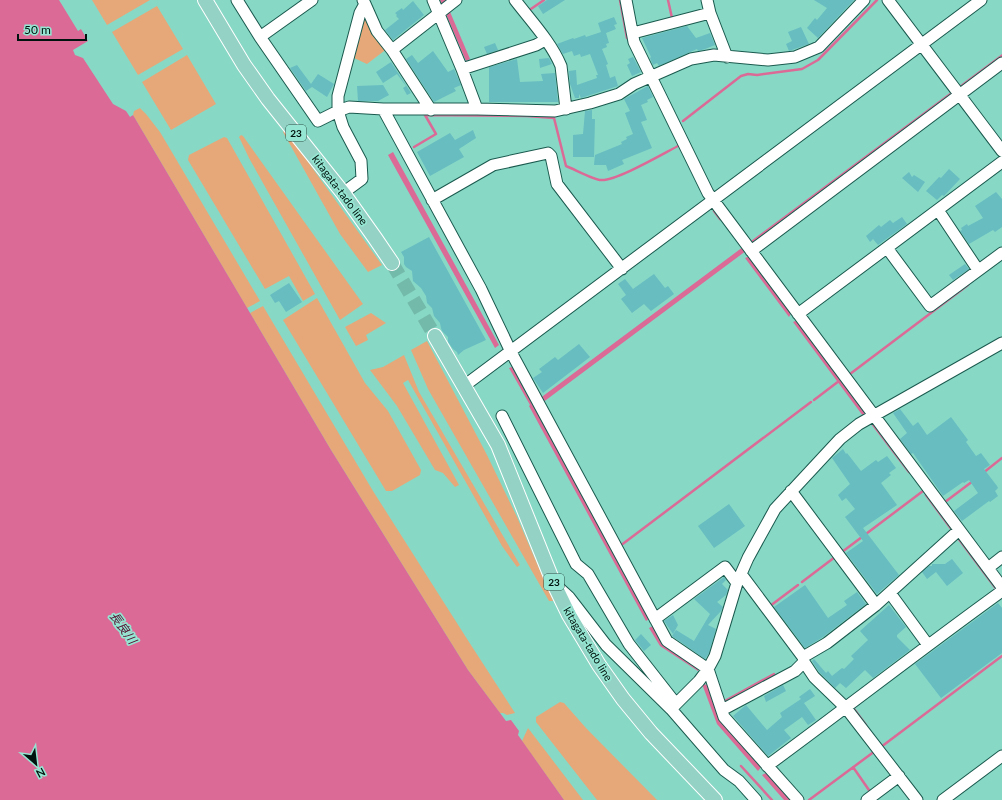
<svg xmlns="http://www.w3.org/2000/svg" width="1002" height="800" font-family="Lato,'Noto Sans JP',sans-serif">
<rect width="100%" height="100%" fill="#88d8c6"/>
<!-- green -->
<path fill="#e6a878" d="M92,0H150L107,25Z
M157,6L183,49L138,75L112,32Z
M364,13L388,48L367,64L354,58Z
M187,55L216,104L171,130L142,82Z
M140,108L146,114L160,132L260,301L247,308L133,115L134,111Z
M285,130L382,265L368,272L340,234L283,132Z
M241,135L243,136L363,304L340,320L249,158L239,137Z
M224,137L227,138L315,294L303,301L289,276L265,289L188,160L189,155Z
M317,298L365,383L388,411L421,470L420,475L392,491H386L283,320Z
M263,306L373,491L469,642L515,713L507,715L503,713H500L468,670L331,450L250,313Z
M371,313L386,323L366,335L368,340L356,346L345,327Z
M427,341L487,455L517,517L553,601H549L428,389L411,350Z
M404,355L419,392L520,565L517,567L502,546L408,380L403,383L459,485L455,487L443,473L435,470L397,406L370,370L383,367Z
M560,702L564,703L586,728L657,800H597L536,722V717Z
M528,728L583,800H564L522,741Z"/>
<!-- water -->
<path fill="#db6a96" d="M0,0H59L78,31L81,29L88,41L73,50L75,55L83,58L113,104L126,111L130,117L133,115L331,450L468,670L506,721L511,720L519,731L518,735L564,800H0Z
M440,0H445L470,59L466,61Z
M1002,54V60L542,403L539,399Z
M393,152L499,345L495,348L388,155Z
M750,256L792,312L789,317L745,258Z
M798,320L866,412L863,416L793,322Z
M512,367L649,619L646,621L529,406L530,405L509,368Z
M653,626L662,643L700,668L698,671L660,646L649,628Z
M702,684L709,685L762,766L758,771L717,724Z
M768,772L793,800H784L762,775Z"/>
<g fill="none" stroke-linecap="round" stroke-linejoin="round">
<!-- stream -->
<path stroke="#db6a96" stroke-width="2.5" d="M620,0L627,38
M668,0L672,18
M528,11L544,0
M683,121L741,76L748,74L757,75L802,69L818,60L877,0
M414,147L436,134L425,115L527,116L554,118L566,166C574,169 594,180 601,180C617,181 664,153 680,145
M714,211L720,219
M850,374L968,285
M814,400L839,381
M871,422L909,472
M983,473L1002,458
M926,495L952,530
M945,502L973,481
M958,538L997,590
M620,546L811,402
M842,552L923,491
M802,582L835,557
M770,606L798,585
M723,702L774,674
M854,709L866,725
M881,747L1002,656
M741,766L772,800
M853,767L871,793
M809,800L875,751"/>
</g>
<!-- building -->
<path fill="#67bdc0" d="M547,0H565L543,14L538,6Z
M814,0H854L818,38L807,28L815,18L817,20L827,8Z
M413,1L424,15L393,40L385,30L399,19L396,16L397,15L395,13L402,8L403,10Z
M614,17L617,24L614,25L616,29L606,33L609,43L606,44L607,47L602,49L608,64L606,65L610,78L615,76L618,86L581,98L579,94V98H575L570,84L569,71L576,70L577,85L597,78L596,75H598L590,54L581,57L580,54L574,56L572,51L563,54L557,44L573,38L574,39L585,35L586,37L601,32L598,23Z
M687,26L696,38L710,33L715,45L705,49L698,51L697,49L659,66L657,63L653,65L650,58L651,57L642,38Z
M801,27L809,44L789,51L786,44L792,41L788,32Z
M495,43L498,50L487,54L484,47Z
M433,51L448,72L454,69L461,85L454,88L456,91L434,102L406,59L412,55L418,63Z
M633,57L641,72L632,76L627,65L630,63L628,59Z
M549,58L552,64L540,68L539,59Z
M517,59L520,82L543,81L541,74L555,73L558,102H489V67Z
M391,62L411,93L407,95L403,88L406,86L397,74L383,83L376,72Z
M297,65L311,84L318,74L334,84L327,97L312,87L306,91L290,68Z
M383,85L389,95L378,101H358L357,86Z
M648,86L653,97L647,100L648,102L641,105L647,120L641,122L652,148L622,160L624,164L608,171L606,165H594L595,155L622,144L621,142L627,139L626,137L633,134L625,113L630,111L624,99Z
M592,110V119H595L594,157H573V135L583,134L585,111Z
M473,130L476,138L459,149L464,157L430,176L417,152L450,133L455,140Z
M949,169L960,179L944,196L942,195L937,200L926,191L939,177L941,178Z
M909,172L912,177L914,175L925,182L918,192L902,178Z
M996,192L1002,199V227L995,232L993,230L969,244L960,231L962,230L961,228L967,224L968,226L983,218L975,206Z
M902,217L907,224L878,245L873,239L870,242L866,236L879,225L881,227L890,220L893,223Z
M429,237L486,340L464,350L458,355L457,352L453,349L448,342V337L442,331L441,328L440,323L434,316L432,308L427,303L426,296L421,288L413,281L412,271L406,267L404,264V257L401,252Z
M965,264L969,269L953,280L949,275Z
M654,274L665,288L668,286L674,294L651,311L644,304L632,313L621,299L626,295L618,284L625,279L633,289Z
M289,283L302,302L286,312L279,301L275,303L270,295Z
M579,344L590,357L543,393L533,378L542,372L539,369L555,357L558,360Z
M900,409L913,426L918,422L927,435L951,417L968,440L966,442L976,456L981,453L990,465L984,469L997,486L998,488L995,491L998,496L990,502L989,501L962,521L954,511L978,493L969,480L964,483L963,482L943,496L913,453L911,454L900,439L907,433L893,413Z
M843,449L846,454L847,453L861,471L876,460L878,462L887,456L896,468L889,473L891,475L881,483L897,505L863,528L899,575L877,594L846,553L863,541L845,517L855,509L846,498L842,501L838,495L850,484L832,458Z
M729,504L745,526L714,548L698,526Z
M952,559L963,573L947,586L936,572L927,579L922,572L929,566H932V564H945Z
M724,577L726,580L722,584L728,590L726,595L717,602L723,607L721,611L708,625L716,629L709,653L705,659L672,636L676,630L694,641L710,614L694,599Z
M805,585L828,618L847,605L844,601L857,592L866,604L823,637L805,648L774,607Z
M998,603L1002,608V653L941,698L915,664Z
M889,605L906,627L897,635V637L910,650L873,678L865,670L846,688L840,683L835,688L819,672L812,661L814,659L826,673L828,671L832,676L842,668L844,669L854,659L851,656L868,640L860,631Z
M673,615L678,625L673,634L664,621Z
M641,634L651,645L644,651L635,640Z
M783,685L786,691L766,702L764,696Z
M810,689L815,696L804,703L816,720L808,725L802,717L784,730L791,738L768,756L733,716L746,705L767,730L782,717L780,713L801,699L799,697Z"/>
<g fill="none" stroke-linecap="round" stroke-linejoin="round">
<!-- major-tunnel -->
<path stroke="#74baaa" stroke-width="14" stroke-dasharray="14 7" stroke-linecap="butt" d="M392,263L435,336"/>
<defs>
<path id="minor" d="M237,0L260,37L318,121L338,111L349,107L383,109H477L555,111L590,103L619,94L634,84L691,59L714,55L768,60L795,57L819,47L864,0
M433,0L462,69L477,109
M515,0C531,21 551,42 561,66L566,109
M626,0L634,42L708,193L1002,587
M707,0L710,13L727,57
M888,0L1002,151
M365,4L377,31L392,50L431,110
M633,33L710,13
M260,37L312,0
M392,50L456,0
M462,69L536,45L545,40
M383,109L481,289L511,352L667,641L708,669L724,717L798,800
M343,193L362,179L361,161L343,127L338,111V96L360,13L365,4L363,0
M432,200L493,165L548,153L551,156L557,184L622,269
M938,210L978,270
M887,248L930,306L1002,253
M751,251L1002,63
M798,314L1002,162
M464,386L981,0
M502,416L576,564L588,574L629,644L676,704
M791,491L876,605
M988,568L1002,557
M741,574L803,657
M557,586L569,597L606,645L671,709L699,681L708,669L715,656L737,583L748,558L775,509L840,439L859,424L1002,343
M890,593L928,645
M655,619L725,567L737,583
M804,662L814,677L846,708L917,800
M671,709L724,770L739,781L756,800
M722,710L795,671L804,662L803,657L827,643L876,605L959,530
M767,766C846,708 923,648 1002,591
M867,800L899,776
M943,800L1002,756"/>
<path id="major" d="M205,0L244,65L268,99L343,193L375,238L392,263
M435,336L498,445L554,584L569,615L599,665L623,699L651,733L715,800"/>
</defs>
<!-- minor casing -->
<use href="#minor" stroke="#1a5a4e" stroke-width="13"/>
<!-- major casing -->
<use href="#major" stroke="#fff" stroke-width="16"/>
<!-- minor -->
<use href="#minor" stroke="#fff" stroke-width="11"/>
<!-- major -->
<use href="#major" stroke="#94d2c5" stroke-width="14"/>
</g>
<g text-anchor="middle" stroke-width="3.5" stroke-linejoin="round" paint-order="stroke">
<!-- shield labels -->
<g fill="#95e6d2" stroke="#2d5249" stroke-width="1">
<rect x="286" y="125" width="20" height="16" rx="3"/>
<rect x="544" y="574" width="20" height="16" rx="3"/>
</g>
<g font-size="10" font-weight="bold" fill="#00130e">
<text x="296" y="137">23</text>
<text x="554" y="586">23</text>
</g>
<!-- street labels -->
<g font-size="11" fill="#00130e" stroke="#95e6d2">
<text transform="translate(340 190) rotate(53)" y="4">kitagata-tado line</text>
<text transform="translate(588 644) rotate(59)" y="4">kitagata-tado line</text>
</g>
<!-- water labels -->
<g font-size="12" font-style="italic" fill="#550d2f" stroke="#95e6d2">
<text transform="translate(123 628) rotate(54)" y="4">長良川</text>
</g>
</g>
<!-- north arrow -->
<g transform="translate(36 764) rotate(152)" stroke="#95e6d2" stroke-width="3" paint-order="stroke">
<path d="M0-3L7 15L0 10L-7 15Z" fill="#00130e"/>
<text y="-6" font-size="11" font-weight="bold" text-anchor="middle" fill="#00130e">N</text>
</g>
<!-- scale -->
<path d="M18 34v6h68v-6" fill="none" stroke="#00130e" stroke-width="2"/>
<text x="24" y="34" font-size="12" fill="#00130e" stroke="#95e6d2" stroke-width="3" paint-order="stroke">50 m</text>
</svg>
